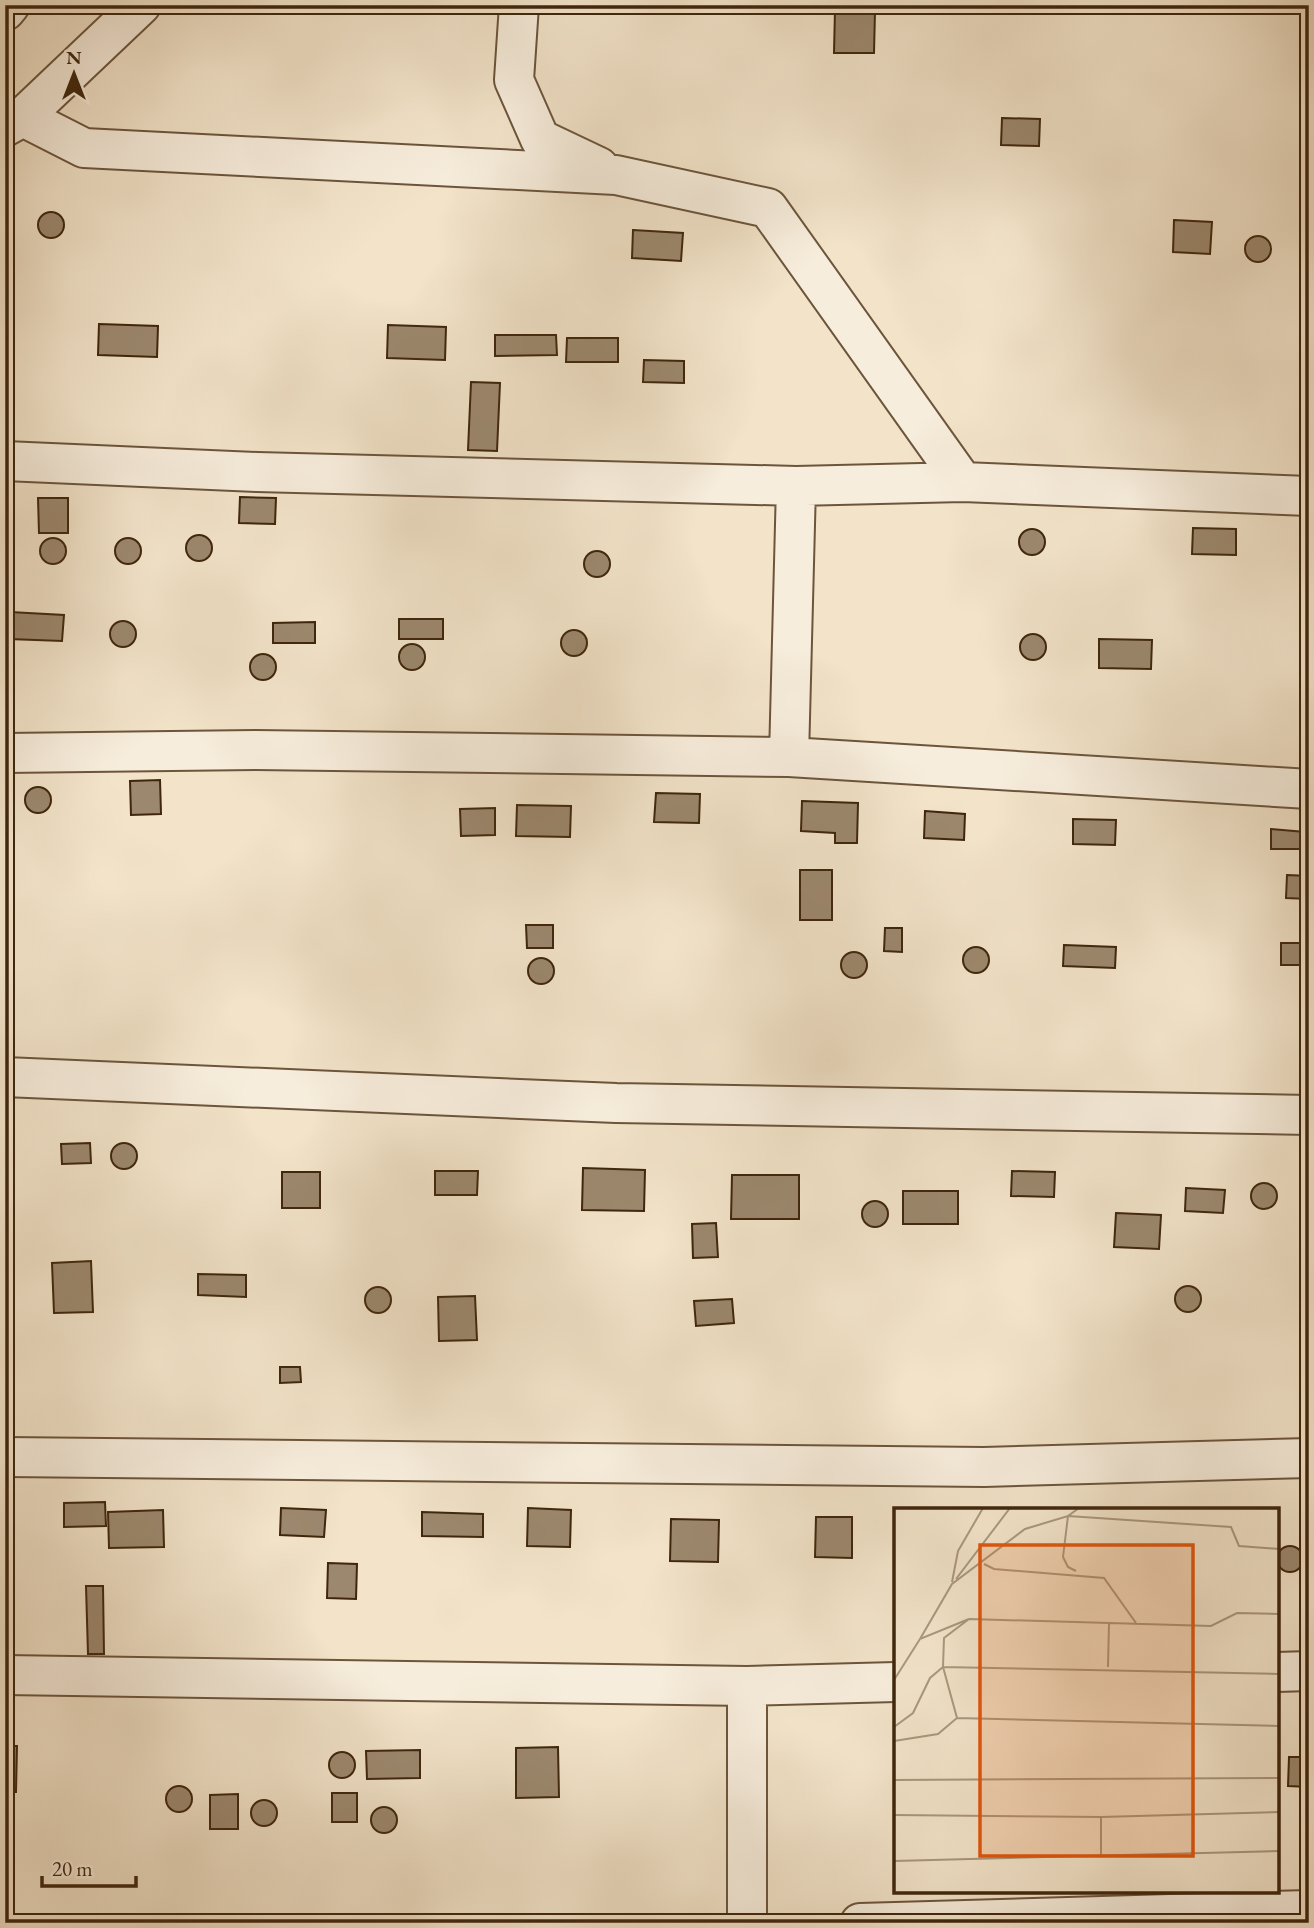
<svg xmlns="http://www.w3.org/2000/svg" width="1314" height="1928" font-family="'EB Garamond',serif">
<rect width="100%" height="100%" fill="#f2e3c9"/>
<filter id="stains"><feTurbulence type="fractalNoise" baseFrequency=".00286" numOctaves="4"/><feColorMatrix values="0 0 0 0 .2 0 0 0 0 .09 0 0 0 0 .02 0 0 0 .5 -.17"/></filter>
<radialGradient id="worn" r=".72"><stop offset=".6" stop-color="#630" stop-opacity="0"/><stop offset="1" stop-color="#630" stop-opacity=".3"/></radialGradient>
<!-- building -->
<path fill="#9c886e" stroke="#3f260c" stroke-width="2" d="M835,10L875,11L874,53H834Z
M1002,118L1040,119L1039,146L1001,145Z
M38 225a13 13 0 1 1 26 0a13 13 0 1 1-26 0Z
M1174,220L1212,222L1210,254L1173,252Z
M633,230L683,233L681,261L632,258Z
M1245 249a13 13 0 1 1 26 0a13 13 0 1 1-26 0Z
M99,324L158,326L157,357L98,355Z
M388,325L446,327L445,360L387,358Z
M495,335H556L557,355L495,356Z
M567,338H618V362H566Z
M644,360L684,361V383L643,382Z
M471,382L500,383L497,451L468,450Z
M240,497L276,498L275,524L239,523Z
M38,498H68V533H39Z
M1193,528L1236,529V555L1192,554Z
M1019 542a13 13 0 1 1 26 0a13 13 0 1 1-26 0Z
M186 548a13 13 0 1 1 26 0a13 13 0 1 1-26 0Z
M40 551a13 13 0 1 1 26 0a13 13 0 1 1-26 0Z
M115 551a13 13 0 1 1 26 0a13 13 0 1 1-26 0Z
M584 564a13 13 0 1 1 26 0a13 13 0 1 1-26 0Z
M10,612L64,615L62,641L9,639Z
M399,619H443V639H399Z
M110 634a13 13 0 1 1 26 0a13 13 0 1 1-26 0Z
M315,622V643H273V623Z
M561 643a13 13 0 1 1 26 0a13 13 0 1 1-26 0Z
M1020 647a13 13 0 1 1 26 0a13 13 0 1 1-26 0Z
M1099,639L1152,640L1151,669L1099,668Z
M399 657a13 13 0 1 1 26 0a13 13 0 1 1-26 0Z
M250 667a13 13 0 1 1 26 0a13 13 0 1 1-26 0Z
M160,780L161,814L131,815L130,781Z
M25 800a13 13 0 1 1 26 0a13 13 0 1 1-26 0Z
M656,793L700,794L699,823L654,822Z
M802,801L858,803L857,843H835V833L801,831Z
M517,805L571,806L570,837L516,836Z
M495,808V835L461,836L460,809Z
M925,811L965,814L964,840L924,838Z
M1073,819L1116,820L1115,845L1073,844Z
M1271,829L1305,832V849H1271Z
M800,870H832V920H800Z
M1287,875L1309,876V899L1286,898Z
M526,925H553V948H527Z
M885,928H902V952L884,951Z
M1281,943H1309V965H1281Z
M1064,945L1116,947L1115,968L1063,966Z
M963 960a13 13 0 1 1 26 0a13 13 0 1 1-26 0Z
M841 965a13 13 0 1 1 26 0a13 13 0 1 1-26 0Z
M528 971a13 13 0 1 1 26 0a13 13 0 1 1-26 0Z
M90,1143L91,1163L62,1164L61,1144Z
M111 1156a13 13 0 1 1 26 0a13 13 0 1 1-26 0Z
M583,1168L645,1170L644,1211L582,1210Z
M435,1171H478L477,1195H435Z
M1012,1171L1055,1172L1054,1197L1011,1196Z
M282,1172H320V1208H282Z
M732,1175H799V1219H731Z
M1251 1196a13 13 0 1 1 26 0a13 13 0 1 1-26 0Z
M1186,1188L1225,1190L1223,1213L1185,1211Z
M903,1191H958V1224H903Z
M862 1214a13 13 0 1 1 26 0a13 13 0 1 1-26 0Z
M1116,1213L1161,1215L1159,1249L1114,1247Z
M716,1223L718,1257L693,1258L692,1224Z
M91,1261L93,1312L54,1313L52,1263Z
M198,1274L246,1275V1297L198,1295Z
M1175 1299a13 13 0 1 1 26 0a13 13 0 1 1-26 0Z
M365 1300a13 13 0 1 1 26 0a13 13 0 1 1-26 0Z
M475,1296L477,1340L439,1341L438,1297Z
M732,1299L734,1323L696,1326L694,1301Z
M280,1367H300L301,1382L280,1383Z
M105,1502L106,1526L64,1527V1503Z
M281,1508L326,1510L324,1537L280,1535Z
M528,1508L571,1510L570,1547L527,1546Z
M163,1510L164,1547L109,1548L108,1512Z
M422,1512L483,1514V1537L422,1536Z
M816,1517H852V1558L815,1557Z
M671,1519L719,1520L718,1562L670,1561Z
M1277 1559a13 13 0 1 1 26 0a13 13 0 1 1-26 0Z
M328,1563L357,1564L356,1599L327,1598Z
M86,1586H103L104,1654H88Z
M5,1746H17L16,1792H5Z
M558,1747L559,1797L516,1798V1748Z
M420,1750V1778L367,1779L366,1751Z
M329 1765a13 13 0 1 1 26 0a13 13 0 1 1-26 0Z
M1289,1757H1309V1787L1288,1786Z
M166 1799a13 13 0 1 1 26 0a13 13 0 1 1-26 0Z
M332,1793H357V1822H332Z
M238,1794V1829H210V1795Z
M251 1813a13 13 0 1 1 26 0a13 13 0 1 1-26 0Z
M371 1820a13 13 0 1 1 26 0a13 13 0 1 1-26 0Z"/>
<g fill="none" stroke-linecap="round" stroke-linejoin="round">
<defs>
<path id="minor" d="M519,5L514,80L540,139L599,167
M5,11L10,5
M23,117L84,148L616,175L768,208L963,482
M5,127L23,117L141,5
M5,461L257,472L796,486L963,482L1309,496
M5,753L255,750L789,757L1309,789
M789,757L796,486
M5,1077L616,1103L1309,1115
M5,1457L984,1467L1309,1458
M1277,1672L1309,1671
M5,1675L747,1686L896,1682
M747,1923V1686
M860,1923L1309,1910"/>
</defs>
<!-- minor casing -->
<use href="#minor" stroke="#6c553b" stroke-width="42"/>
<!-- minor -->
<use href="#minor" stroke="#f7eddc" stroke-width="38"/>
</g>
<!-- overview -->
<g transform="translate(894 1508)">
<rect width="385" height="385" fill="#f2e3c9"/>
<path fill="none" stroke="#aa977d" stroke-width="2" d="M90,56L100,61L210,70L242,115M182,63L174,59L169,49L174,8L185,0M62,71L116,0M58,74L64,43L89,0M75,111L317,118L343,105L385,106M214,159L215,115M0,172L26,131M63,210L385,218M0,219L19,205L36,170L49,159L385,166M0,233L44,226L63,210L49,159L50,130L75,111L26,131L58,76L131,21L174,8L337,19L345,38L385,41M0,272L385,270M0,307L207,309L385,304M207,348V309M0,353L385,343"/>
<path fill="#e0560c" fill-opacity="0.15" stroke="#e0560c" stroke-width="3.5" d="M86,37H299V348H86Z"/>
<rect width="385" height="385" fill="none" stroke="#3f260c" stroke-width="3.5"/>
</g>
<!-- margin -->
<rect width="1314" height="1928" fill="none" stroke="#f2e3c9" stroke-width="28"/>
<rect x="7" y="7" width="1300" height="1914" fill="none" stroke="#3f260c" stroke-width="3.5"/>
<rect x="14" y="14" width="1286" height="1900" fill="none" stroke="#3f260c" stroke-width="2"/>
<!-- north arrow -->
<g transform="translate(74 74)" stroke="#f7eddc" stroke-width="5" paint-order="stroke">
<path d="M0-5L12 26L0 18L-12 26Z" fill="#3f260c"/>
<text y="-10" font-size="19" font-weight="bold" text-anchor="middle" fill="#3f260c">N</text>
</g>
<!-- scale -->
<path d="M42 1876v10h94v-10" fill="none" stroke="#3f260c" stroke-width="3.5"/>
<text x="52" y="1876" font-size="21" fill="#3f260c" stroke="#f7eddc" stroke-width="5" paint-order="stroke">20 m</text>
<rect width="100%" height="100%" filter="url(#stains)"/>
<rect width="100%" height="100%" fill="url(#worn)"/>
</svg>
